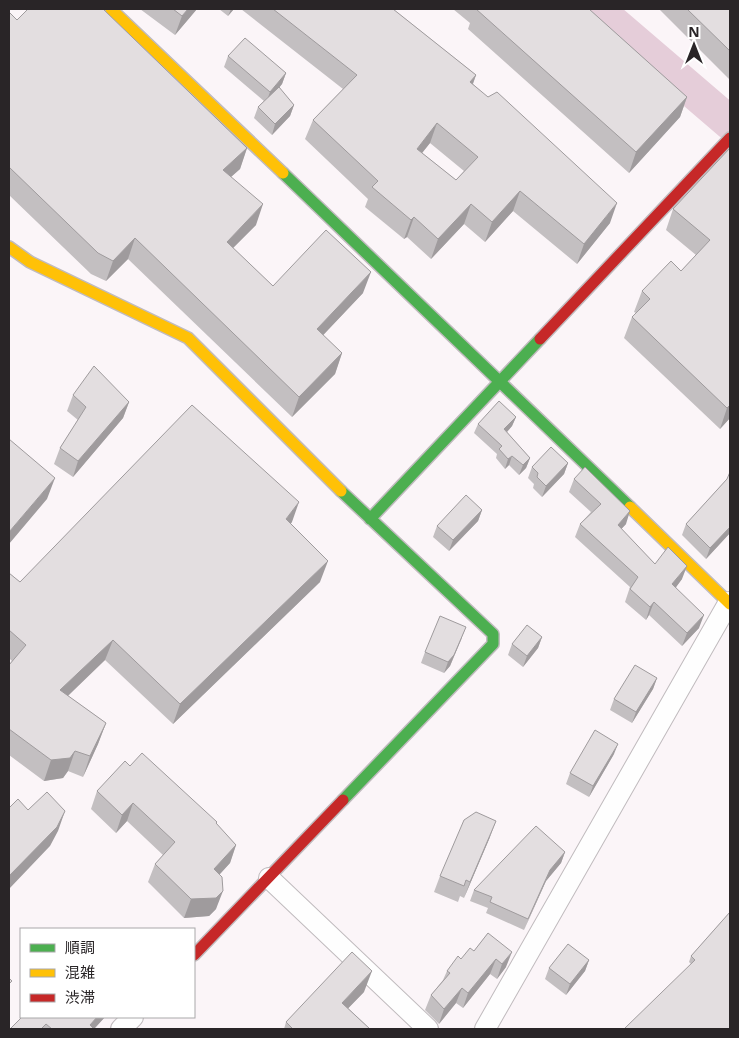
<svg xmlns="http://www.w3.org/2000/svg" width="739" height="1038" font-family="'Open Sans','Noto Sans JP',sans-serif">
<rect width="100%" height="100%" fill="#fbf5f8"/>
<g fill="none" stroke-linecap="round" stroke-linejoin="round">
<!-- river -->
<path stroke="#e5cdd9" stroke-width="34" d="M597,9L730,123"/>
<defs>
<path id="street" d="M269,878L428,1029
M121,1029L133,1017
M485,1029L729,602"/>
<path id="fast" d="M283,173L630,507
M341,491L493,634V644L343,800
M370,519L540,339"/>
<path id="slow" d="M111,9L283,173
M9,247L30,262L188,338L341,491
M630,507L730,604"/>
<path id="jam" d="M540,339L730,138
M194,955L343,800"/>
</defs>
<!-- street casing -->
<use href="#street" stroke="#c0bbbe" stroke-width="22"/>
<!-- fast casing -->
<use href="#fast" stroke="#c0bbbe" stroke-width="14"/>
<!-- slow casing -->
<use href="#slow" stroke="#c0bbbe" stroke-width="14"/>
<!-- jam casing -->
<use href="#jam" stroke="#c0bbbe" stroke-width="14"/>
<!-- street -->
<use href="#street" stroke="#fefefe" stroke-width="20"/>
<!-- fast -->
<use href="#fast" stroke="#4caf50" stroke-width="11"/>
<!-- slow -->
<use href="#slow" stroke="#ffc107" stroke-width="11"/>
<!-- jam -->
<use href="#jam" stroke="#c62828" stroke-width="11"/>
</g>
<!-- wall -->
<path fill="#c3bfc1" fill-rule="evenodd" d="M140,9H197L175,35Z
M219,9H234L228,16Z
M241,9H393L476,75L473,84L610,223L577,264L513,211L485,242L464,224L431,259L407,237L404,239L365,207L368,199L305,139L313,120L343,89ZM430,143L464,171L456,180L422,153Z
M453,9H589L687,97L680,117L629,173L468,29L470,23Z
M659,9H730V80Z
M9,12L17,20L247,148L240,169L231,177L256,225L233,248L273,286L363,293L323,335L342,353L335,374L292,417L128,259L106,281L91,274L9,195Z
M228,56L286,73L282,84L279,88L294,105L290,116L272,135L254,118L258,107L264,101L224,67Z
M730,148V418L720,429L624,338L632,317L636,313L634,312L642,291L681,271L696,255L666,230L673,209Z
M73,395L129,402L123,418L73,477L54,464L60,448L78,420L67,411Z
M516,417L512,426L507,432L530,458L526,468L519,475L509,465L505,469L496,458L497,454L474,433L478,424Z
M568,463L564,474L542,497L533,488L534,484L528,478L532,467Z
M574,479L626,524L621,529L655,564L682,579L676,587L699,628L682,646L649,615L646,620L625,602L630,587L575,537L580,524L591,512L569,492Z
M727,479L730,533L706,559L682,535L686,524Z
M482,510L478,521L449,551L433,537L437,526Z
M292,522L290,524L320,582L173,724L105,660L68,696L106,723L98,744L83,777L68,771L63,778L44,781L9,755V665L12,661L9,658V573L20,582Z
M542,637L538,648L523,667L508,655L512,644Z
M462,638L450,666L444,673L421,663L425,652Z
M657,678L653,689L632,723L610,710L614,699Z
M614,754L589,797L566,784L570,773Z
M130,766L217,822L216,824L236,845L230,863L220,874L216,909L209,916L184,918L148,882L155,864L163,855L127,821L116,833L91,809L97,791Z
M490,837L464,898L460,896L458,902L434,892L440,876Z
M565,852L561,863L546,881L524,930L486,913L488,908L470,901L474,890Z
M730,912V1029L691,964L689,962L691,956Z
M488,933L506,967L497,979L490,974L463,1008L456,1003L439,1024L425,1010L431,995L443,980L447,971L461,959L474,951Z
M589,960L585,971L566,995L545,979L549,968Z
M364,992L348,1008L370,1029H284L286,1022Z
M22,1017H105L94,1029H10Z"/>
<!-- shaded-wall -->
<path fill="#9f9b9d" d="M188,9H197L175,35L182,16Z
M231,9H234L228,16Z
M286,73L282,84L266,103L270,92Z
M476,75L469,94L470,82Z
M687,97L680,117L629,173L636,152Z
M294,105L290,116L272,135L275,124Z
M437,123L430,143L410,168L417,149Z
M247,148L240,169L216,190L223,170Z
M520,191L513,211L485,242L492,222Z
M617,203L610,223L577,264L584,244Z
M263,204L256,225L219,262L227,242Z
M471,204L464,224L431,259L438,239Z
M414,217L407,237L404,239L411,220Z
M135,238L128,259L106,281L113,261Z
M371,272L363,293L310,349L317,329Z
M342,353L335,374L292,417L299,397Z
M129,402L123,418L73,477L78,461Z
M730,405V418L720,429L727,408Z
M516,417L512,426L501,439L504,429Z
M512,456L509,465L505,469L508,459Z
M530,458L526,468L519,475L523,465Z
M568,463L564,474L542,497L546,486Z
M55,478L47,499L9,544V532Z
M299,502L292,522L278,540L286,519Z
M482,510L478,521L449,551L453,540Z
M630,511L626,524L613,538L618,525Z
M730,527V533L706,559L710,548Z
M328,561L320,582L173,724L180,704Z
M687,566L682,579L668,598L672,584Z
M654,602L649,615L646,620L650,607Z
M704,615L699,628L682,646L687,633Z
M466,627L450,666L444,673L448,662Z
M542,637L538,648L523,667L527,656Z
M113,640L105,660L53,710L60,690Z
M657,678L653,689L632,723L636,712Z
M106,723L98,744L83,777L90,756Z
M618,744L614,754L589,797L593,786Z
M75,751L68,771L63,778L44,781L51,760Z
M133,803L127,821L116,833L122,815Z
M65,811L58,831L50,846L9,889V876Z
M496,821L490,837L464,898L470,882Z
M236,845L230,863L208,887L214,869Z
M565,852L561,863L546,881L524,930L550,870Z
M223,891L216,909L209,916L184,918L191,899Z
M512,952L506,967L497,979L502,964Z
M496,959L490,974L463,1008L468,993Z
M589,960L585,971L566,995L570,984Z
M372,971L364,992L334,1023L342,1003Z
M462,988L456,1003L439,1024L444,1009Z
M97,1017H105L94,1029L90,1025Z"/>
<!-- building -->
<path fill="#e3dee0" stroke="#9f9b9d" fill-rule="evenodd" d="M28,9H103L247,148L223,170L263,204L227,242L273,286L326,230L371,272L317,329L342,353L299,397L135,238L113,261L98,253L9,167V12L17,20Z
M173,9H188L182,16Z
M273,9H393L476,75L470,82L488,97L497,92L617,203L584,244L520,191L492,222L471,204L438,239L414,217L411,220L372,187L378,181L313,120L357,75ZM437,123L478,157L456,180L417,149Z
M476,9H589L687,97L636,152Z
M687,9H730V51Z
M245,38L286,73L270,92L228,56Z
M279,87L294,105L275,124L258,107Z
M730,148V405L727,408L632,317L650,299L642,291L671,261L681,271L710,240L673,209Z
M94,366L129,402L78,461L60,448L86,407L73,395Z
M499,401L516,417L504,429L530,458L523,465L512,456L508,459L499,449L502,446L478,424Z
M192,405L299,502L286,519L328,561L180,704L113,640L60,690L106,723L90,756L75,751L70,758L51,760L9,729V665L26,645L9,630V573L20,582Z
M9,439L55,478L9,532Z
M551,447L568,463L546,486L537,477L538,473L532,467Z
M585,467L630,511L618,525L655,564L668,547L687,566L672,584L704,615L687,633L654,602L650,607L630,589L638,577L580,524L601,504L574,479Z
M730,472V527L710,548L686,524L727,479Z
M466,495L482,510L453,540L437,526Z
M440,616L466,627L454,655L448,662L425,652Z
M527,625L542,637L527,656L512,644Z
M635,665L657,678L636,712L614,699Z
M595,730L618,744L593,786L570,773Z
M142,753L217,822L216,823L236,845L214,869L222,877L223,891L216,898L191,899L155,864L175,842L133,803L122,815L97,791L125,761L130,766Z
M47,792L65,811L57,827L9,876V808L18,799L28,810Z
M476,812L496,821L470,882L466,880L464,886L440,876L464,820Z
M536,826L565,852L550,870L528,919L490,902L492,897L474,890Z
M730,912V1029H624L695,960L691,956Z
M488,933L512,952L502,964L496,959L468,993L462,988L444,1009L431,995L450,973L447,971L458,956L461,959L470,948L474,951Z
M568,944L589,960L570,984L549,968Z
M352,952L372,971L342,1003L370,1029H293L286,1022Z
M9,978L12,981L9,984Z
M22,1017H97L90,1025L94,1029H52L46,1024L41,1029H10Z"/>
<!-- border -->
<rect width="739" height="1038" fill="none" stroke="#292527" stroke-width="20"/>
<!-- legend -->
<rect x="20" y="928" width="175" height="90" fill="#ffffff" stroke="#a9a8a9"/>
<rect x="30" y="944" width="25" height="8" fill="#4caf50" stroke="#a9a8a9"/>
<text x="65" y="953" font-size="15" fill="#292527">順調</text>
<rect x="30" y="969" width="25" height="8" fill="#ffc107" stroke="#a9a8a9"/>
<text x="65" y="978" font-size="15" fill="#292527">混雑</text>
<rect x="30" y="994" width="25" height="8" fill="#c62828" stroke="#a9a8a9"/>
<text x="65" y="1003" font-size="15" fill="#292527">渋滞</text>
<!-- north arrow -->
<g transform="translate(694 45)" stroke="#ffffff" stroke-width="4" paint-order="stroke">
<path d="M0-4L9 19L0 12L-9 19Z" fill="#292527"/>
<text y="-8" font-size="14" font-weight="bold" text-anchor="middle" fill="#292527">N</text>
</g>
</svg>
